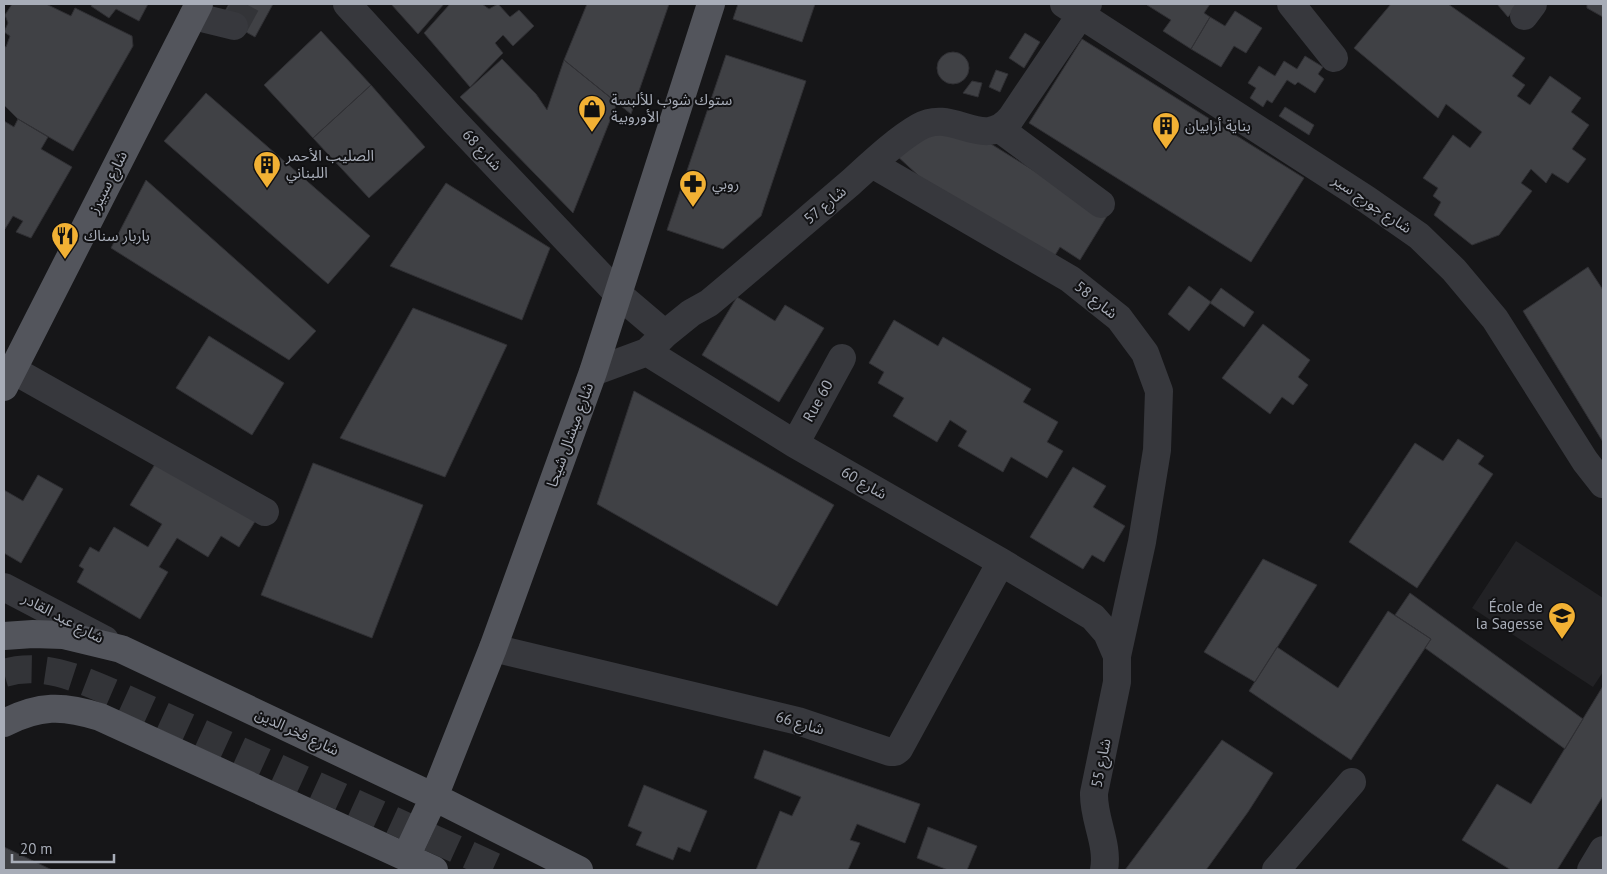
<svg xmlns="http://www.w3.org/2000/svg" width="1607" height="874" font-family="'PT Sans','Noto Sans Arabic',sans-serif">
<rect width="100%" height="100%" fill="#161618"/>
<!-- built -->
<path fill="#222225" d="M1516,541L1603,598V672L1593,687L1472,608Z"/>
<!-- building -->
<path fill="#404145" stroke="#303034" d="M12,4H46L71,16L75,8L132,36L133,46L73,151L18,119L4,105V46L6,47L10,36L4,32L8,23L5,15Z
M92,4H148L139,21L116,9L109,18L91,6Z
M229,4H273L255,37L221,18Z
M391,4H444L418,34Z
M450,4H482L489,9L498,4L510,17L519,10L534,26L513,46L503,35L495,43L503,53L470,87L424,33Z
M587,4H669L631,114L564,60Z
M738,4H815L802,42L733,19Z
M1147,4H1210L1204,13L1210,17L1191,49L1163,31L1171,20L1147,5Z
M1391,4H1448L1525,58L1512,76L1525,85L1517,96L1530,105L1550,76L1581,98L1571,112L1589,125L1572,149L1586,159L1568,183L1552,173L1546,183L1531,169L1521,183L1532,191L1499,235L1472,245L1434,215L1441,202L1433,196L1438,188L1423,178L1453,135L1470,148L1482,132L1446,104L1438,118L1354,48Z
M1497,4H1519L1508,17Z
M1587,4H1603V17L1587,8Z
M1235,11L1262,28L1246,53L1234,46L1221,67L1191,49L1210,17L1225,26Z
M321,31L371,85L313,138L264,85Z
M1025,33L1040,42L1024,68L1009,58Z
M1082,39L1304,178L1251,262L1029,123Z
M937 68a16 16 0 1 1 32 0a16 16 0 1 1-32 0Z
M726,55L806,81L761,216L723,249L667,230Z
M1305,56L1323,67L1318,74L1324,79L1315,93L1298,82L1295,85L1287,80L1272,103L1267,100L1263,107L1250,98L1256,88L1248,83L1259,66L1275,76L1284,61L1297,69Z
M502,59L536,94L547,110L564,60L617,103L573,213L460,97Z
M996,70L1008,74L1000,92L989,87Z
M972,81L982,83L978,97L963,93Z
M371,85L425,147L369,198L313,138Z
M206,93L370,236L328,284L164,141Z
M1285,107L1314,125L1309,135L1279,116Z
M18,119L48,137L41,149L72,167L31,238L16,232L23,221L13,216L5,229L4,228V121L14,127Z
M938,129L983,139L1107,216L1080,260L1060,247L1054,257L932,188L896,155Z
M146,180L316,331L289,360L111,248Z
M446,183L550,248L522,320L390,266Z
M1588,267L1603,290V442L1523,311Z
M1189,286L1211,302L1189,331L1168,314Z
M1221,288L1254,312L1244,327L1210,303Z
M737,297L775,321L785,305L824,328L779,402L702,355Z
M413,308L507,345L445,477L340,438Z
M894,320L938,346L943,337L1031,389L1023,402L1058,422L1047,442L1063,451L1047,478L1011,457L1003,472L958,446L967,431L950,420L937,442L893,416L904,398L878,383L884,372L869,363Z
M1263,324L1310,360L1298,377L1308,385L1293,405L1282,397L1270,414L1222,378Z
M209,336L284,383L252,435L176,388Z
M634,391L834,505L777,606L597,504Z
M1458,439L1484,456L1478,464L1493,474L1417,588L1349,542L1415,443L1443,461Z
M157,461L256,520L239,547L221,536L208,557L177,538L159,567L168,572L140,619L77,582L84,569L79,566L90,547L99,552L114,527L148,547L162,524L130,505Z
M313,463L423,505L372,638L261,595Z
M1073,467L1106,486L1093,507L1125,526L1104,562L1092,555L1083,569L1030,537Z
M38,475L63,489L21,563L4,553V490L23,501Z
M1263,559L1317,585L1255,682L1204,652Z
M1410,593L1583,719L1565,749L1425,648L1431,639L1395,615Z
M1388,611L1431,639L1351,760L1249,691L1277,647L1338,688Z
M1603,686V796L1557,870H1511L1462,840L1497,784L1531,804Z
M1222,740L1273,773L1248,812L1206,870H1125Z
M764,750L920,804L905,843L857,824L850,840L860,843L848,870H756L780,811L792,816L801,797L754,778Z
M644,785L707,811L690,852L678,847L673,860L636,845L642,832L628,826Z
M928,827L977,846L967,870H948L917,858Z
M4,847L52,870H4Z"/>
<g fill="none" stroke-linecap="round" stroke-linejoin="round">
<!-- minor-tunnel -->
<path stroke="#333438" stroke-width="28" stroke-dasharray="28 14" stroke-linecap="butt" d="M234,26L246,4"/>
<!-- highway-tunnel -->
<path stroke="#333438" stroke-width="28" stroke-dasharray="28 14" stroke-linecap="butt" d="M4,673C45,661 84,681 122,697L502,870"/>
<!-- minor -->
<path stroke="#37383d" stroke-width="28" d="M347,4L454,121L618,294L665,334
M1064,4L1366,199L1419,236L1454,270L1495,319L1585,461L1603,484
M1291,4L1334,58
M193,16L234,26
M1524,16L1533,4
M1000,129L1101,204
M872,164L1070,279L1119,318L1145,353L1159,391L1157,450L1142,542L1117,656V682L1094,793C1093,819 1109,844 1104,870
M647,352L795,444L1001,562L1093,617L1107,633L1117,656
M13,370L265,512
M593,372L647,352L665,334L691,313L709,303C756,264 802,224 849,184C869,166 896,140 919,127C953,107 983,152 1011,118L1088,4
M795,444L842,358
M4,587L105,640
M493,648L798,721L890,752H895L899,749L1001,562
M1276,870L1352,782
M1591,870L1603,850"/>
<!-- major -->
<path stroke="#53555c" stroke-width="28" d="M4,387L199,4
M4,636L33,634L63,635L121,649L434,797L579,870
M4,723C39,705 63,705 100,717L434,870
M406,857L434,797L493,648L593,372L711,4"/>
</g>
<!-- icons -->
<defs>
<symbol id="shop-pin" viewBox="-11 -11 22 30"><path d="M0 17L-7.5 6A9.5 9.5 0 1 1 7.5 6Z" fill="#f2b134" stroke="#111113"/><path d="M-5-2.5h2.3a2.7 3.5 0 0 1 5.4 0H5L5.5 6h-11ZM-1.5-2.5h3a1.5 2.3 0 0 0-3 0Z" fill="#111"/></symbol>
<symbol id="building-pin" viewBox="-11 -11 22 30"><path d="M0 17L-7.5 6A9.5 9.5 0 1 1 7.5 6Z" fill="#f2b134" stroke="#111113"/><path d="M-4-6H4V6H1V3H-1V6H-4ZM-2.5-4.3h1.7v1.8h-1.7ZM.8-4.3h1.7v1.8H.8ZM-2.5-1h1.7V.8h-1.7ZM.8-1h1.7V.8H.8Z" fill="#111"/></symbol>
<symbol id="pharmacy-pin" viewBox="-11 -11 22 30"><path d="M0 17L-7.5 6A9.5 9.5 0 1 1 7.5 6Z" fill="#f2b134" stroke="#111113"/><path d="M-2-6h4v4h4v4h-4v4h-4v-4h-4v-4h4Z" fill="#111"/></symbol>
<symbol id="restaurant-pin" viewBox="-11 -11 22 30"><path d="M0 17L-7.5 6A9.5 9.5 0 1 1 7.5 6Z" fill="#f2b134" stroke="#111113"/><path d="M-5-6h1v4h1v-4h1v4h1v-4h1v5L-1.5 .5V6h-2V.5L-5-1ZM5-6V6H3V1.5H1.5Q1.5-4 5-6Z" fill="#111"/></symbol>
<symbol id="school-pin" viewBox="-11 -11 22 30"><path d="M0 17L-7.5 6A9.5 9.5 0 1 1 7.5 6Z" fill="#f2b134" stroke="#111113"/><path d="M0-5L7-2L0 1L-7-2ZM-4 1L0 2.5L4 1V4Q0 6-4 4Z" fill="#111"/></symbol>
</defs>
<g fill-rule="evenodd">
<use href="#shop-pin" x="576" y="93" width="32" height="43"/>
<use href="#building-pin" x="1150" y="110" width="32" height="43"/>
<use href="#building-pin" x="251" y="149" width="32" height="43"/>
<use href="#pharmacy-pin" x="677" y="168" width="32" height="43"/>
<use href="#restaurant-pin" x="49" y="220" width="32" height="43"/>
<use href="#school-pin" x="1546" y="600" width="32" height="43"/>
</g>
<g text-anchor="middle" stroke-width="4" stroke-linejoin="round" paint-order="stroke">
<!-- poi labels -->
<g font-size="15" fill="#a8adb8" stroke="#111113" text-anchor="start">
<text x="611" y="105">ستوك شوب للألبسة<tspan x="611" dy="17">الأوروبية</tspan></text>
<text x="1185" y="131">بناية أرابيان</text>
<text x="286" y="161">الصليب الأحمر<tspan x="286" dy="17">اللبناني</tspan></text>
<text x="712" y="189">روبي</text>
<text x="84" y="241">باربار سناك</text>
<text x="1543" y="612" text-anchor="end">École de<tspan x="1543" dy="17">la Sagesse</tspan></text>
</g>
<!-- street labels -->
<g font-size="15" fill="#a8adb8" stroke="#111113">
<text transform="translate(482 150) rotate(47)" y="5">شارع 68</text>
<text transform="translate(108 182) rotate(-63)" y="5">شارع سبيرز</text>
<text transform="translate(1372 204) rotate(34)" y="5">شارع جورج سير</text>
<text transform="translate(825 205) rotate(-40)" y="5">شارع 57</text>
<text transform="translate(1096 300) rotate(39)" y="5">شارع 58</text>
<text transform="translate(818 401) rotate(-61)" y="5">Rue 60</text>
<text transform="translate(570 435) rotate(-70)" y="5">شارع ميشال شيحا</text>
<text transform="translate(864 483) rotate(30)" y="5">شارع 60</text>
<text transform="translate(63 618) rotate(28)" y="5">شارع عبد القادر</text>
<text transform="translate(800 723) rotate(16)" y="5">شارع 66</text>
<text transform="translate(297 732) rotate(25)" y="5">شارع فخر الدين</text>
<text transform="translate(1101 763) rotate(-79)" y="5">شارع 55</text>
</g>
</g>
<!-- border -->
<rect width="1607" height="874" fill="none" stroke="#a8adb8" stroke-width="10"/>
<!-- scale -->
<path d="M12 854v8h102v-8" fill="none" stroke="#a8adb8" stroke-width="2.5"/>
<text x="20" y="854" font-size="15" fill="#a8adb8" stroke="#111113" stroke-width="4" paint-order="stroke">20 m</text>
</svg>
